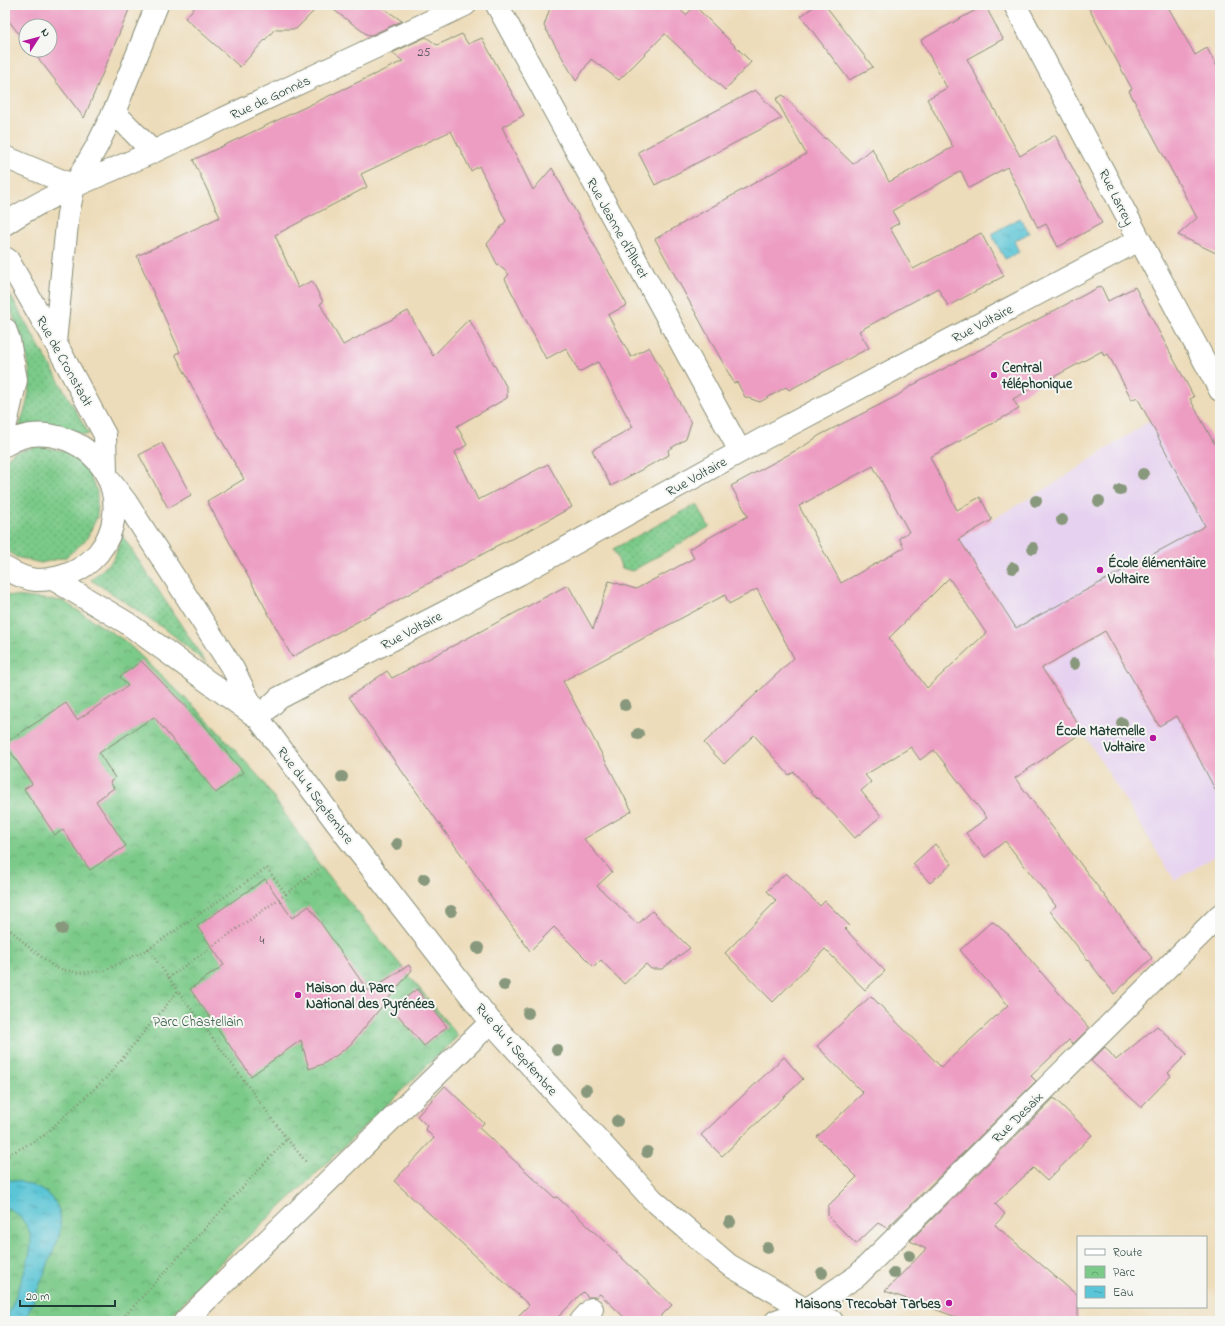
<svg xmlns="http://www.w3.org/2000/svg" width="1225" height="1326" font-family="'Indie Flower',sans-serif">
<defs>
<pattern id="grass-dots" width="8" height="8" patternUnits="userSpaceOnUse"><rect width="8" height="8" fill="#7bca89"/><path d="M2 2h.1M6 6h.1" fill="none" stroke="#64a571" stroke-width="1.8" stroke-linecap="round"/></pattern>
<pattern id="park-crowns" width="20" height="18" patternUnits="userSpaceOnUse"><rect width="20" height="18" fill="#7bca89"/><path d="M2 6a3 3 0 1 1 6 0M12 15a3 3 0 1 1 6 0" fill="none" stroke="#64a571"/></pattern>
<pattern id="water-ripples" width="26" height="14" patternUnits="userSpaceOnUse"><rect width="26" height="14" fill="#5ac5d6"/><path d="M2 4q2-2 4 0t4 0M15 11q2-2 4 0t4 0" fill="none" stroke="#4aa1ae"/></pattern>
</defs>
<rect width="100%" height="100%" fill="#f6f6f2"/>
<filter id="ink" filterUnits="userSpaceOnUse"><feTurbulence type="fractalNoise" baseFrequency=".025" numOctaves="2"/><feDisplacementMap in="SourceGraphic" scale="8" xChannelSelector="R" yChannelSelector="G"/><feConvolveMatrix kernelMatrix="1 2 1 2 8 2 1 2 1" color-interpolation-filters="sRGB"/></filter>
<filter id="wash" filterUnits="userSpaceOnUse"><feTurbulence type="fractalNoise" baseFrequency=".012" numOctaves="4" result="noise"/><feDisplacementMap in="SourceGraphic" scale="16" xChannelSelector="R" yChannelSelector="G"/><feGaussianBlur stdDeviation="0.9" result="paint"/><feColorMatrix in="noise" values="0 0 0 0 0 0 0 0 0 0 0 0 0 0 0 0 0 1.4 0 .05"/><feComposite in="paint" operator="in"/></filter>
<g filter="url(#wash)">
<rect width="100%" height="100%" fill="#eddcb9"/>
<!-- built -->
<path fill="#e6d2f0" d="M1190,399L1220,454V853L1175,881L1083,732L959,539L1057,482L1149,421Z"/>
<!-- grass -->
<path fill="url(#grass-dots)" stroke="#4d845e" d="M9,293L89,434L85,435L70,430L19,428C24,412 30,396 30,379C30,353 14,319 5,295Z
M39,446L64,451L85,467L97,491V517L86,540L66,557L41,563L16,557L5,549V460L14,452Z
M697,504L709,527L632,571L622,568L613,549Z
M122,535L206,663L173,635L124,601L91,580L114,559Z"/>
<!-- park -->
<path fill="url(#park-crowns)" stroke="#4d845e" d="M5,595L63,601L125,641L205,717L261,779L321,867L458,1036L303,1186L224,1259L166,1321H5Z"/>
<!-- water -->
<path fill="url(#water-ripples)" stroke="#3c8185" d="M1020,218L1029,233L1014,241L1019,252L1005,259L991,234Z
M5,1179C26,1182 56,1190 60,1215C61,1222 60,1229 59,1237L25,1321H6C13,1302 32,1258 31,1240C30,1225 18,1213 5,1207Z"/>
<g id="blocks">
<!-- building -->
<path fill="#ed9cc2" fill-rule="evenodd" d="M5,5H131L84,118L32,50H50V26H26V43L5,16Z
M197,5H320L296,29H275L240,67L185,18Z
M327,5H379L402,21L369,36Z
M551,5H675L686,15L695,6L751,62L725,90L665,34L619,80L591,59L576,81L544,26Z
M816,5H825L873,67L849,80L801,16Z
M985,5L1003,39L967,59L1020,156L1055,135L1102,223L1058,247L1046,224L1038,228L1007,167L969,188L961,171L892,211L899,223L890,228L913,269L981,233L1004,276L948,306L938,288L859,331L869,348L789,390L786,387L760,402L745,397L737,382L734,383L655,239L806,154L776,99L783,95L825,139L826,138L853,164L872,148L889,182L953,147L927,99L947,88L921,40Z
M1087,5H1167L1195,55L1207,48L1220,72V259L1216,253L1178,235L1197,218L1129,91L1132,89Z
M462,34L468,44L482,38L524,115L502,127L533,190L552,168L627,305L608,315L631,357L649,347L691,423L686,439L668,450L669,455L611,486L592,450L633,427L598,362L579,372L566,348L546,359L505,279L509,274L497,264L487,244L506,221L479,166L471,171L451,131L361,174L367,187L275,235L298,288L312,281L323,302L320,304L343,345L408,311L433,356L469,319L507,388V398L457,426L467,445L455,452L478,500L548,464L572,507L528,531L494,547V548L292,657L207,501L244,479L212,424L175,354L180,352L137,256L220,217L193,160L403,61L392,53L426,37L437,45Z
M755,90L782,118L655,185L638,152Z
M1101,286L1108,301L1135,287L1194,397L1190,399L1220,454V799L1177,716L1159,726L1105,631L1042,668L1083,732L1015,778L1152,958L1114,994L1050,911L1056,906L1005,841L985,857L966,833L987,818L934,750L920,760L911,747L865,775L871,782L861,791L881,816L855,838L819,798L818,799L794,772L789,775L754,735L724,764L704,743L794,658L757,589L729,604L725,595L563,681L632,811L584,839L612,872L597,886L638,924L652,911L690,948L662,969H651L646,964L624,984L601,960L594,967L554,927L530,951L349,697L387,671L392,678L568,585L593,629L609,581L636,589L694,558L689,549L748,516L731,486L804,446L820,435L897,396L911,386ZM1102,351L1104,356L1108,354L1132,400L1137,397L1205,526L1016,628L959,539L992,520L980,497L957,510L930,457L1019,409L1013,399ZM873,466L909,532L899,538L904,548L841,583L799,506ZM949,578L986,633L927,688L889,638Z
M162,443L191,495L168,508L139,455Z
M141,661L206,727L243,772L216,793L154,717L99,753L115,778L110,782L114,788L96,801L126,846L90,870L63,830L55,835L24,789L32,784L5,743L66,703L77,720L128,686L120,677Z
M935,844L952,864L930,883L913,864Z
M786,873L820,906L825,901L849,925L845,929L885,971L865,990L825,949L773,1002L725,953L776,901L767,891Z
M265,879L292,918L309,906L368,991L409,965L412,970L350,1045L337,1055L323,1064L309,1069L301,1040L251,1076L190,989L224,965L197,926Z
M992,921L1009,935L1089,1028L1073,1044L1069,1040L1031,1076L1036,1081L887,1228L878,1223L856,1244L828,1216V1206L857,1177L817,1137L863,1093L817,1046L871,996L941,1067L1008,1005L960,950Z
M417,989L447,1027L424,1046L392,1008Z
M1157,1026L1187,1054L1168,1073L1171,1076L1141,1107L1091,1061L1105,1047L1116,1060Z
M784,1057L803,1079L722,1156L701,1135Z
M445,1086L484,1123L479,1128L555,1198L557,1197L672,1305L656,1321H628L600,1294L596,1297H588L583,1292L554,1321H513L529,1305L394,1181L434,1138L425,1129L427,1126L417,1116Z
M1054,1098L1092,1135L1047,1181L1033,1168L995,1204L1005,1214L995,1225L1078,1296V1321H967L885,1291L926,1249L910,1241Z"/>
</g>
</g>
<g filter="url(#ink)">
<use href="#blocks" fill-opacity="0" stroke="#868c76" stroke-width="1"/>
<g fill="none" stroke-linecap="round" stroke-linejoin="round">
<defs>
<path id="minor" d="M497,5L740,451
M1015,5C1083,133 1151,262 1220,390
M114,112L153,152
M5,157L74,186
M5,224C52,192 106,174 157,150C260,102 362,53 465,5
M55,342L68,214L74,186L97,146L117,105L157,5
M258,718L279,698L519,574L763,439L1139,240
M185,1321L491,1022
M581,1321L592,1309
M776,1321L806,1310L857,1276L1220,915"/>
<path id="major" d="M5,258L8,260L55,342L105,435L106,471
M5,329L9,340L16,380L5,428
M5,445C10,442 16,439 22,437C40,431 63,436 80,446C133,479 123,558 63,576C54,579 45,580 36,580C25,579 15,574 5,568
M110,481L126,502L233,669L258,718L348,838L491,1022L652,1199L729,1265L806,1310L832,1321
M53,579L127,623L254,715"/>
</defs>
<!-- minor casing -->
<use href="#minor" stroke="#868c76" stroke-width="24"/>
<!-- major casing -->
<use href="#major" stroke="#868c76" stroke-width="24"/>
<!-- path -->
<path stroke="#868c76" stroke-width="2.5" stroke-dasharray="1 3" stroke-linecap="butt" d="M5,925L30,948L56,968L79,973L104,971L148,949L178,991
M148,949L267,868L286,894L321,867
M168,978L286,894
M287,1139L307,1163
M5,1157L43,1136L106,1078L178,991L287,1139L120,1321"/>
<!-- minor -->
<use href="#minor" stroke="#fff" stroke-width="22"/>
<!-- major -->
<use href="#major" stroke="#fff" stroke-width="22"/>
</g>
<!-- trees -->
<g fill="#88987b">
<circle cx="1143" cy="474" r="6"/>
<circle cx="1120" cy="490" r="6"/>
<circle cx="1036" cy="501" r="6"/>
<circle cx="1099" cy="501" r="6"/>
<circle cx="1062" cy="520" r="6"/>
<circle cx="1033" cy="548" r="6"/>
<circle cx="1013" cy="568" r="6"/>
<circle cx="1074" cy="664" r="6"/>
<circle cx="625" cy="705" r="6"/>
<circle cx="1122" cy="723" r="6"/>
<circle cx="638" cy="734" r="6"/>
<circle cx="342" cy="777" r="6"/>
<circle cx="397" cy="844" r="6"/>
<circle cx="424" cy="879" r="6"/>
<circle cx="451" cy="911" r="6"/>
<circle cx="62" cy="929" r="6"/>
<circle cx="478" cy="948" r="6"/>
<circle cx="504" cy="985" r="6"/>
<circle cx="528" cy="1013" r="6"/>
<circle cx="557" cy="1050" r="6"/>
<circle cx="586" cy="1090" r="6"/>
<circle cx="617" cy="1121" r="6"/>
<circle cx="647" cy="1152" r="6"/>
<circle cx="730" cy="1222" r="6"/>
<circle cx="767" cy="1248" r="6"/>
<circle cx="909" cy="1256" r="6"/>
<circle cx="822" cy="1273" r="6"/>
<circle cx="894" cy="1273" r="6"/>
</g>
</g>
<!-- markers -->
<g fill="#b5179e" stroke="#f6f6f2" stroke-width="1.5">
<circle cx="994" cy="375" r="4"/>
<circle cx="1100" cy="570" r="4"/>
<circle cx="1153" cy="738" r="4"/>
<circle cx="298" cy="995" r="4"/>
<circle cx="949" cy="1303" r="4"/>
</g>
<g text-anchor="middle" stroke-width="4" stroke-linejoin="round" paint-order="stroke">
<!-- number labels -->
<g font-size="12" fill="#525558">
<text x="424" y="56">25</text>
<text x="262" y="944">4</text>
</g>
<!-- street labels -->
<g font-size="14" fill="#1f3d34" stroke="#f6f6f2">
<text transform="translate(270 97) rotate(-25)" y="5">Rue de Gonnès</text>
<text transform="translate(1117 197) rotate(63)" y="5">Rue Larrey</text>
<text transform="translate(618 228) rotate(61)" y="5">Rue Jeanne d'Albret</text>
<text transform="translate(982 323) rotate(-28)" y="5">Rue Voltaire</text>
<text transform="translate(65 361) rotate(61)" y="5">Rue de Cronstadt</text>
<text transform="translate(696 476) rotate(-29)" y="5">Rue Voltaire</text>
<text transform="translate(411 630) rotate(-28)" y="5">Rue Voltaire</text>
<text transform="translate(316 795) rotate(53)" y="5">Rue du 4 Septembre</text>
<text transform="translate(517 1049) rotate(49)" y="5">Rue du 4 Septembre</text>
<text transform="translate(1017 1117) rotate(-45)" y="5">Rue Desaix</text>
</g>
<!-- poi labels -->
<g font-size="14" font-weight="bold" fill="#1f3d34" stroke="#f6f6f2" text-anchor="start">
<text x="1002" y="372">Central<tspan x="1002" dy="16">téléphonique</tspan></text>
<text x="1108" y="567">École élémentaire<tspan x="1108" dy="16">Voltaire</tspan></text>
<text x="1145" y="735" text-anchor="end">École Maternelle<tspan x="1145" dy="16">Voltaire</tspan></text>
<text x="306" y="992">Maison du Parc<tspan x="306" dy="16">National des Pyrénées</tspan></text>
<text x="941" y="1308" text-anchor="end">Maisons Trecobat Tarbes</text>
</g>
<!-- park labels -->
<g font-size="14" fill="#366049" stroke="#f6f6f2">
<text x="198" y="1026">Parc Chastellain</text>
</g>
</g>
<!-- margin -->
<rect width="1225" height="1326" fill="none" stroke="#f6f6f2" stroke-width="20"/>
<!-- legend -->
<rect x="1077" y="1236" width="130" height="72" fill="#f6f6f2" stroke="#a0aca6"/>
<rect x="1085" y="1249" width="20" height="6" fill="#ffffff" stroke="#a0aca6"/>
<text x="1113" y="1256" font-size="12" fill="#1f3d34">Route</text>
<rect x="1085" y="1266" width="20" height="12" fill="url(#park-crowns)" stroke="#a0aca6"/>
<text x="1113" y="1276" font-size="12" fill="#1f3d34">Parc</text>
<rect x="1085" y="1286" width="20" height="12" fill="url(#water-ripples)" stroke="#a0aca6"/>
<text x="1113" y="1296" font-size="12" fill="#1f3d34">Eau</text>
<!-- north arrow -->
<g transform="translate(38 38) rotate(54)"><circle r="19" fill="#f6f6f2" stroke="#a0aca6"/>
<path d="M0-3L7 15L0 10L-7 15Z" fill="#b5179e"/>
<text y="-6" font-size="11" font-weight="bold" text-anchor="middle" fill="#1f3d34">N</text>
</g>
<!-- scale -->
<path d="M20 1300v6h95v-6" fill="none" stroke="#1f3d34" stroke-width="2"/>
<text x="26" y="1300" font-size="12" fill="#1f3d34" stroke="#f6f6f2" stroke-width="3" paint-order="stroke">20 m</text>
</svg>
